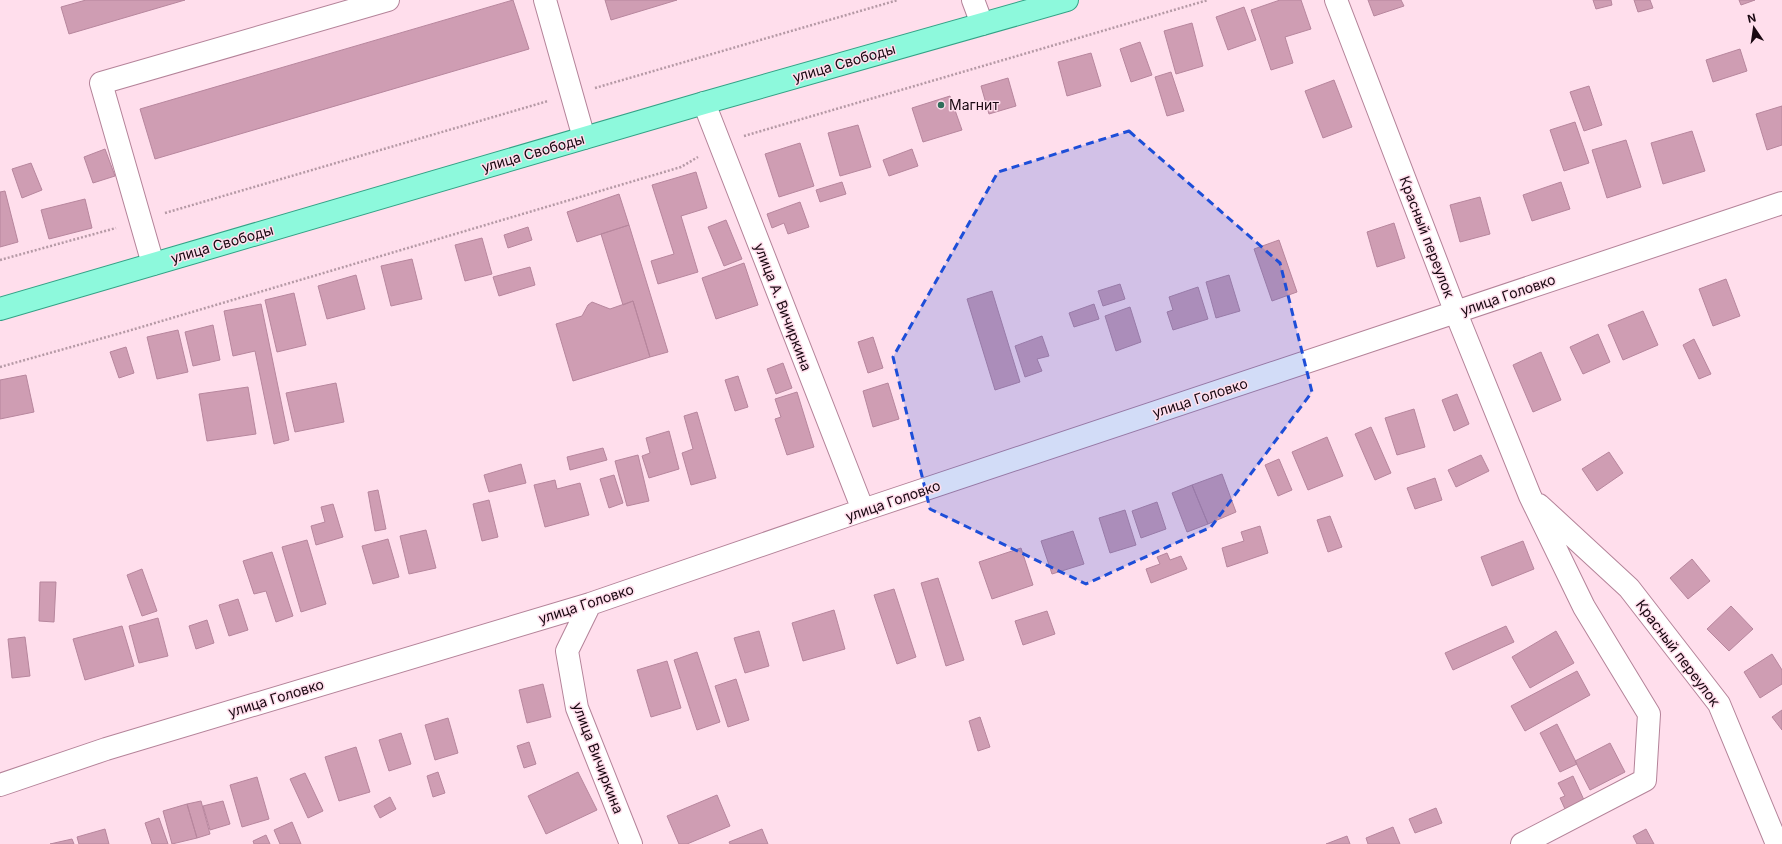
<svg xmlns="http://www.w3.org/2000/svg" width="1782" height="844" font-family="Inter,sans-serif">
<rect width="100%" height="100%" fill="#ffdeec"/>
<!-- building -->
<path fill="#cf9db3" stroke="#b7869d" d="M86,0H185L69,34L61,7Z
M513,0L529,49L155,159L140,109Z
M605,0H677L611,20Z
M1280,0H1301L1311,29L1285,37L1293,63L1271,70L1251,10Z
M1368,0H1401L1404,6L1374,16Z
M1593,0H1611L1612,5L1596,9Z
M1634,0H1650L1653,8L1638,12Z
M1739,0H1755L1741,5Z
M1244,7L1256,40L1228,50L1216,17Z
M1192,23L1203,66L1176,74L1164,31Z
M1140,42L1152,75L1131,82L1120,49Z
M1740,49L1747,71L1713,82L1706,60Z
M1091,53L1101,86L1067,96L1058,62Z
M1171,72L1184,111L1167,116L1155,77Z
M1008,78L1016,106L989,114L981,86Z
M1334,80L1352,127L1323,138L1305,91Z
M1589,86L1602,125L1584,131L1570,92Z
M950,96L962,130L923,142L912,108Z
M1782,106V145L1767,150L1756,114Z
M1575,122L1589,163L1564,171L1550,130Z
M858,125L871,167L840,176L828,133Z
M1692,131L1705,171L1663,184L1651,143Z
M1626,140L1641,187L1607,198L1592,150Z
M800,143L814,186L779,197L765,154Z
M105,149L115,176L93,183L84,157Z
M912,149L918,166L889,176L883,160Z
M31,163L42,190L22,198L12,169Z
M696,172L707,208L681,216L698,272L658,284L651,261L674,254L652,185Z
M842,182L846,194L820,202L816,190Z
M1561,182L1570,209L1532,221L1523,195Z
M5,191L18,242L0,247V192Z
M619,194L629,225L577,242L567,212Z
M1480,197L1490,234L1460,242L1450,205Z
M85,199L92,228L49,239L41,210Z
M800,202L809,227L788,234L784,223L772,228L767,214Z
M726,220L742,259L724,266L708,227Z
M1394,223L1405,258L1377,267L1367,232Z
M629,225L668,352L650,357L633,301L623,305L601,234Z
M528,227L532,240L508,248L504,235Z
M482,238L492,274L465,281L455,245Z
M1279,240L1297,292L1272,301L1254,249Z
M412,259L422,299L391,306L381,266Z
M744,263L758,305L716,319L702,278Z
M530,267L535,285L499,296L493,277Z
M356,275L365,309L327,319L318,286Z
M1229,275L1240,311L1216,318L1206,282Z
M1726,279L1740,316L1713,326L1699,289Z
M1120,284L1125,299L1103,306L1098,291Z
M1198,287L1208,319L1173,330L1167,312L1173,310L1169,297Z
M992,291L1020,382L995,390L967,299Z
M294,293L306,345L277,352L265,300Z
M633,301L650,357L573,381L556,324L582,316L588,305L592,302L610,309Z
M261,304L289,440L274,444L255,351L233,356L224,311Z
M1094,304L1099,319L1074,327L1069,313Z
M1130,307L1141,342L1116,351L1105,316Z
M1643,311L1658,345L1623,360L1608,325Z
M213,325L220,360L193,366L185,332Z
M178,330L188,372L157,379L147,337Z
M1598,334L1610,362L1583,374L1570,347Z
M1042,336L1049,356L1037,359L1042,371L1025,377L1015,346Z
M873,337L883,368L868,373L858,342Z
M1694,339L1711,374L1699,379L1683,345Z
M126,347L134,373L119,378L110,352Z
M1541,352L1561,400L1533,412L1513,365Z
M783,363L792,388L776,394L767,369Z
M26,375L34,412L0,419V380Z
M738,376L748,407L735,411L725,380Z
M336,383L344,422L295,432L286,393Z
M888,383L899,419L873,427L863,391Z
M248,387L256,434L207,441L199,394Z
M797,392L814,447L787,455L775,419L781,417L775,399Z
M1457,394L1469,424L1454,431L1442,400Z
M1414,409L1425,447L1397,455L1385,418Z
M697,412L716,478L691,485L682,453L693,449L684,416Z
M1371,427L1391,473L1375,480L1355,434Z
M669,431L679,469L649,478L642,456L650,453L646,438Z
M1327,437L1343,476L1308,490L1292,452Z
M603,448L607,460L570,470L567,457Z
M1609,452L1623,473L1597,491L1582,469Z
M638,455L649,501L627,506L615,461Z
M1481,455L1489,471L1456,487L1448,470Z
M1279,459L1292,490L1278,496L1265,465Z
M521,464L526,483L489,492L484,475Z
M1222,474L1236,512L1208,524L1192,485Z
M614,475L623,503L609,508L600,479Z
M1435,478L1442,500L1415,509L1407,488Z
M555,480L557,489L580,483L589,515L545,527L534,485Z
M1192,485L1208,524L1187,532L1172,493Z
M378,490L386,529L375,531L368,492Z
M489,500L498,537L482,541L473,504Z
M1157,502L1166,529L1141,538L1132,511Z
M333,504L343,537L316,545L311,526L325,522L321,507Z
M1125,510L1136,545L1110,553L1099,518Z
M1330,516L1342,547L1328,552L1317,520Z
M1260,526L1268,553L1227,567L1222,548L1244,541L1241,532Z
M426,530L436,568L409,574L400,536Z
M1073,531L1084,564L1052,574L1041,541Z
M388,539L399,577L373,584L362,546Z
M307,540L326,604L301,612L282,547Z
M1523,541L1534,569L1492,586L1481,557Z
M1021,548L1033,585L992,599L979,562Z
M272,552L293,616L276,622L266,591L254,594L243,561Z
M1167,553L1170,560L1181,556L1187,569L1151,583L1146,569L1160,564L1157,557Z
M1692,559L1710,581L1688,599L1670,578Z
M142,569L157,611L142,616L127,575Z
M938,578L964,660L946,666L921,583Z
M40,582H56L54,622L39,621Z
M894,589L916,657L897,664L874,595Z
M238,599L248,630L229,636L219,605Z
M1731,606L1753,629L1729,651L1707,629Z
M834,610L845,649L803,661L792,623Z
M1047,611L1055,634L1023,645L1015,621Z
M158,618L168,656L139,663L129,626Z
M207,620L214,643L196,649L189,626Z
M122,626L134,666L85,680L73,639Z
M1506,626L1514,642L1453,670L1445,653Z
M759,631L769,666L745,673L734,638Z
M1556,631L1574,663L1530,688L1512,657Z
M25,637L30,676L12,678L8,639Z
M697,652L720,722L697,730L674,660Z
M1772,654L1782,670V684L1760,698L1744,672Z
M667,661L681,708L651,717L637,670Z
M1577,671L1590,695L1525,731L1511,706Z
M736,679L749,720L728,727L715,686Z
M543,684L551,717L527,723L519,690Z
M1782,710V730L1772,717Z
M980,717L990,747L978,751L969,721Z
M448,718L458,753L435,760L425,725Z
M1557,724L1577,764L1560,772L1540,733Z
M401,733L411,764L389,771L379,740Z
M529,742L536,764L524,768L517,746Z
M1610,743L1625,772L1590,790L1575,761Z
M356,747L370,792L339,801L325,757Z
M438,772L445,793L433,797L427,776Z
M578,772L597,810L546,834L528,796Z
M305,773L323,811L308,818L290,779Z
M1573,776L1584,800L1565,809L1560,798L1565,796L1558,783Z
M257,777L269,819L242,827L230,785Z
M717,795L730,826L687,844H679L667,816Z
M390,797L396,809L380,818L374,806Z
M201,801L210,834L197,838L187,804Z
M223,801L230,824L210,830L203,806Z
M187,804L197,838L172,844L163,811Z
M1436,808L1442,823L1415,833L1409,819Z
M159,818L168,844H152L145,823Z
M292,822L301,844H280L274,830Z
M1393,827L1400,844H1368L1366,838Z
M105,829L109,844H79L77,837Z
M762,829L768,844H730L729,842Z
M1646,829L1654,844H1637L1633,836Z
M266,835L270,844H254L253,841Z
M1347,836L1350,844H1326Z
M72,839L74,844H50Z"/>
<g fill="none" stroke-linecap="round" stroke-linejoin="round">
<defs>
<path id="minor" d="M545,0L584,138
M973,0L982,24
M1336,0L1456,313L1530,496L1584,607L1649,714L1645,780L1522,844
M704,103L863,510
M153,264L101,83L388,0
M1539,505L1629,588L1719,704L1777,844
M590,604L567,651L577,708L631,844
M0,785L106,749L590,604L863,510L1782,203"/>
<path id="major" d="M0,309L704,103L1067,0"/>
</defs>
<!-- minor casing -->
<use href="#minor" stroke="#b48399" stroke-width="24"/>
<!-- major casing -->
<use href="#major" stroke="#33a286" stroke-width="24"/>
<!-- path -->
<path stroke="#b599a5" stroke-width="2.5" stroke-dasharray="2 2" stroke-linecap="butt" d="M595,88L898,0
M744,136L1208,0
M165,213L548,101
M0,260L116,228
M0,367L128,331L681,167L698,157"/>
<!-- minor -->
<use href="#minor" stroke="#fff" stroke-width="22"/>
<!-- major -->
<use href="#major" stroke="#8df9dc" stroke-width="22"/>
</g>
<!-- marked area -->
<path fill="#1d4ed8" fill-opacity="0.2" stroke="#1d4ed8" stroke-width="3" stroke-dasharray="8 5" stroke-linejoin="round" d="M1129,131L1280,263L1312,392L1211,527L1086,584L930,509L893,357L998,172Z"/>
<!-- markers -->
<circle fill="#2f6d5a" stroke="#ffdeec" stroke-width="1.5" cx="941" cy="105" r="4"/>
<g text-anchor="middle" stroke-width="3" stroke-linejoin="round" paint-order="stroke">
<!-- street labels -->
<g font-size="14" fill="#190811" stroke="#ffdeec">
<text transform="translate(844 63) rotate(-16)" y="5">улица Свободы</text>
<text transform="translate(533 153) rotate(-16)" y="5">улица Свободы</text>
<text transform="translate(1427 237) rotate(69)" y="5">Красный переулок</text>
<text transform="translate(222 244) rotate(-16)" y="5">улица Свободы</text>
<text transform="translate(1508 295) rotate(-19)" y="5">улица Головко</text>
<text transform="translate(783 307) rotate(69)" y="5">улица А. Вичиркина</text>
<text transform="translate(1200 398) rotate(-18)" y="5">улица Головко</text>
<text transform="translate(893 501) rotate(-19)" y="5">улица Головко</text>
<text transform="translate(586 604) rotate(-18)" y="5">улица Головко</text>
<text transform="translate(1678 653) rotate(53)" y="5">Красный переулок</text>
<text transform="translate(276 698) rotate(-17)" y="5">улица Головко</text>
<text transform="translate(598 758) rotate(69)" y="5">улица Вичиркина</text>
</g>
<!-- poi labels -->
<g font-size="14" fill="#190811" stroke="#ffdeec" text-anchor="start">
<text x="949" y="110">Магнит</text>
</g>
</g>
<!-- north arrow -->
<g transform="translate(1754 28) rotate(347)" stroke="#ffdeec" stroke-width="3" paint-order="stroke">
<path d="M0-3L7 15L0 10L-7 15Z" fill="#190811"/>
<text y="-6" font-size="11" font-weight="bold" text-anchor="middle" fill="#190811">N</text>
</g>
</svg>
